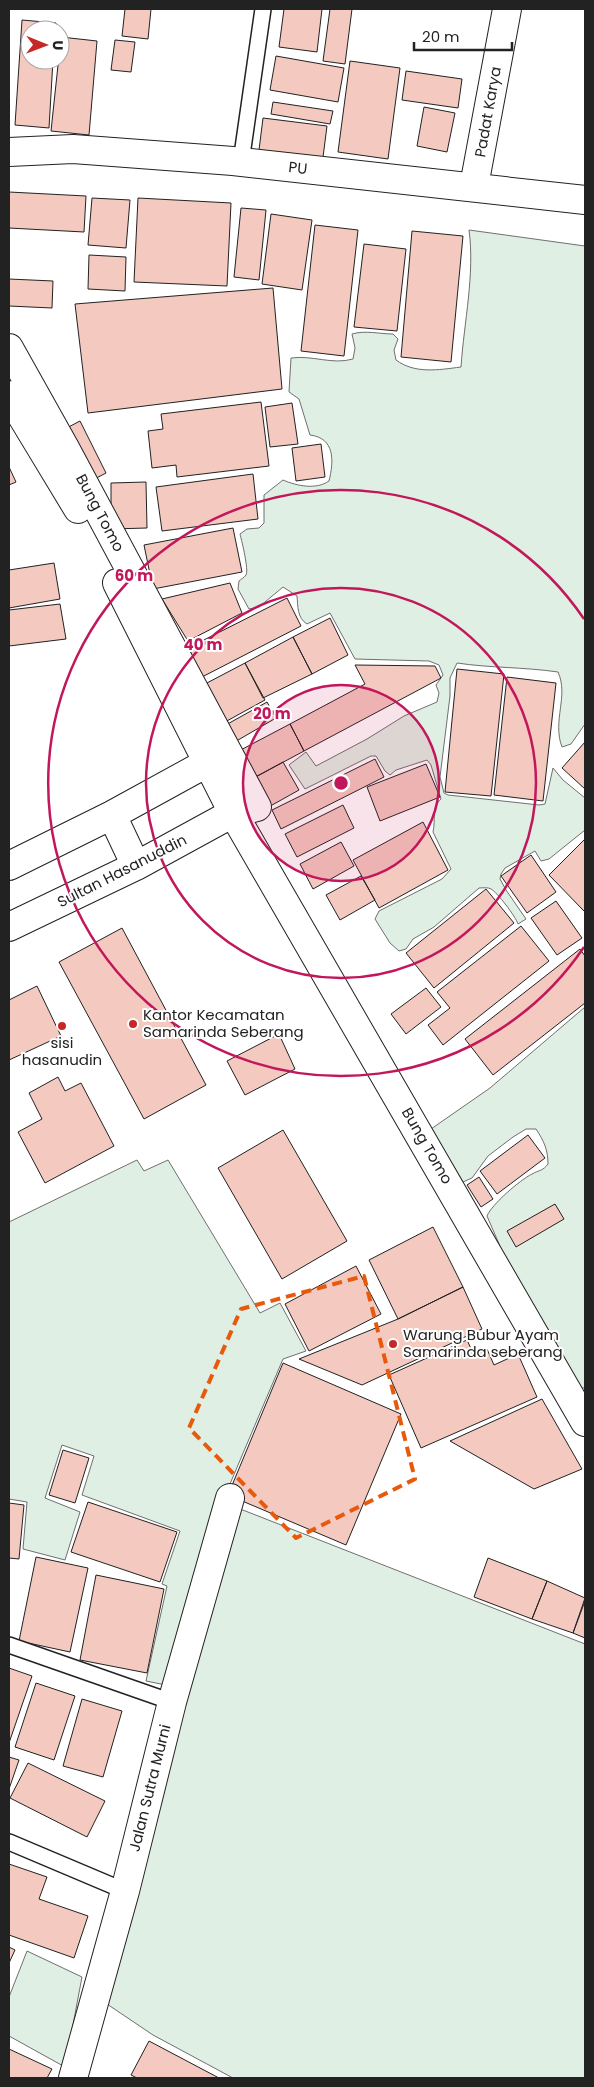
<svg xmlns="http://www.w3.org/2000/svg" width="594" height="2087" font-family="Poppins,sans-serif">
<rect width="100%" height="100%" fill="#fff"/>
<!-- green -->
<path fill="#e0efe3" stroke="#6f6f6f" d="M469,230L585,246V724L571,744L562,747C552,721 569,696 558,672C524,667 490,668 457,663L450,678V696L440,777L444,793L448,795L539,805L545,804L553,768L563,780L585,798V830L549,859L541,861L535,851L505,868L501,874L500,879L506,890L526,919L518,924C516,917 497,892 491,889C488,887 483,888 479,888L434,927L413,939L406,949L399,951L390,943L375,919L379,911L442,879L451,869L433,832C436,820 431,807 441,799L431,765L427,760L396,770L390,775L385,771L376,756H371L305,789L289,765L306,752L316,766L367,739L404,716L437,702L439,693L436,685L443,675L439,665L429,661L355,659L330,613L307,624C297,618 298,606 297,596L283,587L259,607L249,609L238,589L239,581C241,579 244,578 246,575C249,570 242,542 240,534L247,529L259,528L264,523V495L283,480C297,486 316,490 329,481C334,461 335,438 310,435L299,399L289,392L291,358C313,355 332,365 353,359L355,348L352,334C365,330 380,334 393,334L398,339L394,350L396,360C415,374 438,370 461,367C464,322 475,274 469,230Z
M585,1007V1387L581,1389L509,1267L487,1216C492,1204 520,1180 532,1174C539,1170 543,1171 548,1164C548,1150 544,1141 536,1129H526L513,1137L488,1156L472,1178L463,1182L431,1129L490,1088Z
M137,1160L144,1171L168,1160L260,1313L280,1303L306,1351L283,1359L224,1498L171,1686L146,1681L167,1586L162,1584L180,1531L82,1495L94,1456L62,1445L45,1498L80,1512L65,1560L23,1549L27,1502L9,1499V1222Z
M230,1505L585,1644V2078H233L153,2035L104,2002Z
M27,1951L82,1977L65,2067L9,2036V1997Z"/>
<!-- building -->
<path fill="#f3c9c0" stroke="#222" d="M125,9H151L148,39L122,36Z
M284,9H322L317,52L279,47Z
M330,9H352L345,64L323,61Z
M22,20L56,23V30H30V60H53L49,128L15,125Z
M61,37L97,41L89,135L51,131Z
M115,40L135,42L131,72L111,70Z
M276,56L344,68L338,102L270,90Z
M350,61L400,68L388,159L338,152Z
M406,71L462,79L458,108L402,100Z
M273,102L333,111L330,124L271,114Z
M424,107L455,113L447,152L417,146Z
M263,118L327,126L322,165L258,158Z
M9,192L86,196L84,232L9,228Z
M92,198L130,200L126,248L88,245Z
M138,198L231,203L227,286L134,282Z
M241,208L266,210L259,280L234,277Z
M271,214L312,220L302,290L262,284Z
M315,225L358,230L344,356L301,351Z
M412,231L463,236L451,362L401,357Z
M364,244L406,249L397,331L354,327Z
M89,255L126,257L125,291L88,289Z
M9,279L53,281L52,308L9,306Z
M273,288L282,389L88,413L75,304Z
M261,402L269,466L177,477L176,465L152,468L148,431L163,429L161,414Z
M292,403L298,444L270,447L265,407Z
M80,421L106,473L85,484L59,432Z
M321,444L325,477L296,481L292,448Z
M9,467L16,482L9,485Z
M253,474L258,519L162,531L156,487Z
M146,482L147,528L111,529V483Z
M233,528L242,572L153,589L144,545Z
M54,563L60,599L9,608V570Z
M230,583L242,613L188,641L162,599Z
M287,598L301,626L202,677L188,648Z
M60,604L66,639L9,646V610Z
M330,618L348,655L312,674L293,637Z
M293,637L312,674L263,698L245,663Z
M245,663L265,700L225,722L205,684Z
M355,665L435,666L441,678L304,751L290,724L365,684Z
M457,669L504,674L491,796L445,792Z
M507,677L556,683L543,801L494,795Z
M267,702L276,718L233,743L224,726Z
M290,724L304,751L250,780L235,753Z
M585,742V789L562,768Z
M375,759L384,777L281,829L272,810Z
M283,762L299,790L265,809L250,780Z
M426,764L440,797L380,821L367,787Z
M343,805L354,828L297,857L285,834Z
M423,822L448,870L379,908L353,860Z
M585,839V909L584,911L549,875Z
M341,842L354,866L313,889L300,864Z
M531,855L556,892L527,913L501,876Z
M361,876L375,900L340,920L326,895Z
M486,889L514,923L434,988L406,953Z
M556,901L582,938L557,955L531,918Z
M521,926L549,961L443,1045L428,1025L450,1008L437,992Z
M122,928L206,1085L144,1119L59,962Z
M580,949L585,956V1003L493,1075L465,1039Z
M37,986L61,1036L9,1060V1000Z
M426,988L441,1007L406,1034L391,1014Z
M279,1034L295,1069L245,1095L227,1061Z
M58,1077L65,1091L81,1083L114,1146L45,1183L18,1132L42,1119L29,1093Z
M283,1130L347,1241L282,1279L218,1168Z
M528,1135L545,1158L497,1194L480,1171Z
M479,1177L493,1199L481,1207L467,1185Z
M555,1204L564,1219L516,1247L507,1231Z
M433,1227L463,1287L398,1319L369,1260Z
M356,1266L381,1314L309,1351L285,1304Z
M463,1287L482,1329L362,1385L299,1359L398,1319Z
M467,1340L474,1355L487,1349L494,1365L518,1354L537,1397L421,1448L389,1375Z
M283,1363L401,1414L346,1545L228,1495Z
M542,1399L582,1469L534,1489L450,1441Z
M63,1450L89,1458L75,1503L49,1495Z
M88,1502L177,1532L160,1582L71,1552Z
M9,1503L24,1505L19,1559L9,1558Z
M36,1557L88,1568L70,1652L19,1641Z
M488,1558L547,1581L532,1619L474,1597Z
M96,1575L164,1589L147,1673L80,1660Z
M547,1581L585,1598L573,1633L532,1619Z
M585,1601V1638L573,1633Z
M9,1668L32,1676L9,1743Z
M36,1683L75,1696L54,1760L15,1747Z
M82,1699L122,1711L103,1777L63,1766Z
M9,1757L19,1760L9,1789Z
M28,1763L105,1801L87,1837L10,1798Z
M9,1864L47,1877L39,1899L88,1916L74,1958L9,1935Z
M9,1947L15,1950L9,1963Z
M149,2041L219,2078H137L131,2075Z
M9,2049L52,2069L47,2078H9Z"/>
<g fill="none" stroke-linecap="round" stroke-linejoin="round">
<defs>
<path id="lane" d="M241,162L263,9
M9,1645L172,1702
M9,1842L125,1891"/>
<path id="street" d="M9,152L73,149L233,161L585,200
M474,186L507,9
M73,2078L125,1891L172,1702L230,1498"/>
<path id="secondary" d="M233,813L585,1422"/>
<path id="primary" d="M9,348L65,448L257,807L233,813L136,866L9,927
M9,395L78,509
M117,583L233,813
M112,815L136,866
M9,866L112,815L225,753"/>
</defs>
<!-- lane casing -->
<use href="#lane" stroke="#222" stroke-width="18"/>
<!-- street casing -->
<use href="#street" stroke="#222" stroke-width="30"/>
<!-- secondary casing -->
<use href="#secondary" stroke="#222" stroke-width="30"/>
<!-- primary casing -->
<use href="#primary" stroke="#222" stroke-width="30"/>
<!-- lane -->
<use href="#lane" stroke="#fff" stroke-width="15"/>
<!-- street -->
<use href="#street" stroke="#fff" stroke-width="28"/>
<!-- secondary -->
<use href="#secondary" stroke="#fff" stroke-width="28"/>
<!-- primary -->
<use href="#primary" stroke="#fff" stroke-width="28"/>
</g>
<!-- marked area -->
<path fill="none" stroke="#e8590c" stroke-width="4" stroke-dasharray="10 6" stroke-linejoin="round" d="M364,1276L415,1479L296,1538L189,1428L241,1309Z"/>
<!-- distance rings -->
<circle cx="341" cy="783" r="98" fill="#c2185b" fill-opacity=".12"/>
<g fill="none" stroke="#c2185b" stroke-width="2.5">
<circle cx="341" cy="783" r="98"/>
<circle cx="341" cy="783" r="195"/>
<path d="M584 947A293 293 0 1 1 584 619"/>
</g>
<!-- markers -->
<g fill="#c62828" stroke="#fff" stroke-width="2">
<circle cx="133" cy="1024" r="5"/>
<circle cx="62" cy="1026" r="5"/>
<circle cx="393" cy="1344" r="5"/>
</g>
<g text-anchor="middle" stroke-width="4" stroke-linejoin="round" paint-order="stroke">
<!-- street labels -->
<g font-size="15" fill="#222" stroke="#fff">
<text transform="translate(488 112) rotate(-80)" y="5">Padat Karya</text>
<text transform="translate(298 168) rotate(6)" y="5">PU</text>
<text transform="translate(100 513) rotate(62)" y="5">Bung Tomo</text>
<text transform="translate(122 871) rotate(-27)" y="5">Sultan Hasanuddin</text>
<text transform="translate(427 1146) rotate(60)" y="5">Bung Tomo</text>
<text transform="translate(150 1788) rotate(-76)" y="5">Jalan Sutra Murni</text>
</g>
<!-- poi labels -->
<g font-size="15" fill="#222" stroke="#fff" text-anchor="start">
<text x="143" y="1020">Kantor Kecamatan<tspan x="143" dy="17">Samarinda Seberang</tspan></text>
<text x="62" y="1048" text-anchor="middle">sisi<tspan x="62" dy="17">hasanudin</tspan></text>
<text x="403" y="1340">Warung Bubur Ayam<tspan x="403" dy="17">Samarinda seberang</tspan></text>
</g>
</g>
<circle cx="341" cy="783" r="8" fill="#c2185b" stroke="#fff" stroke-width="2.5"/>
<g font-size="15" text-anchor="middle" font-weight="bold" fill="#c2185b" stroke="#fff" stroke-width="4" stroke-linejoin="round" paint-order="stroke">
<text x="134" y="581">60 m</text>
<text x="203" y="650">40 m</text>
<text x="272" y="719">20 m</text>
</g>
<!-- border -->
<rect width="594" height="2087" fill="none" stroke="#222222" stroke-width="20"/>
<!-- north arrow -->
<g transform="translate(45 45) rotate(91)"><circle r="24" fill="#ffffff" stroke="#a7a7a7"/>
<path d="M0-4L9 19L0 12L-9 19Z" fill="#c62828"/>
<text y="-8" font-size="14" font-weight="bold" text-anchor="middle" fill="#222222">U</text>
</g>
<!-- scale -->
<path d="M414 42v8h98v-8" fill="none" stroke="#222222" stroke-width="2.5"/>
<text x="422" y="42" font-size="15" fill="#222222" stroke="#ffffff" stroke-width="4" paint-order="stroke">20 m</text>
</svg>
